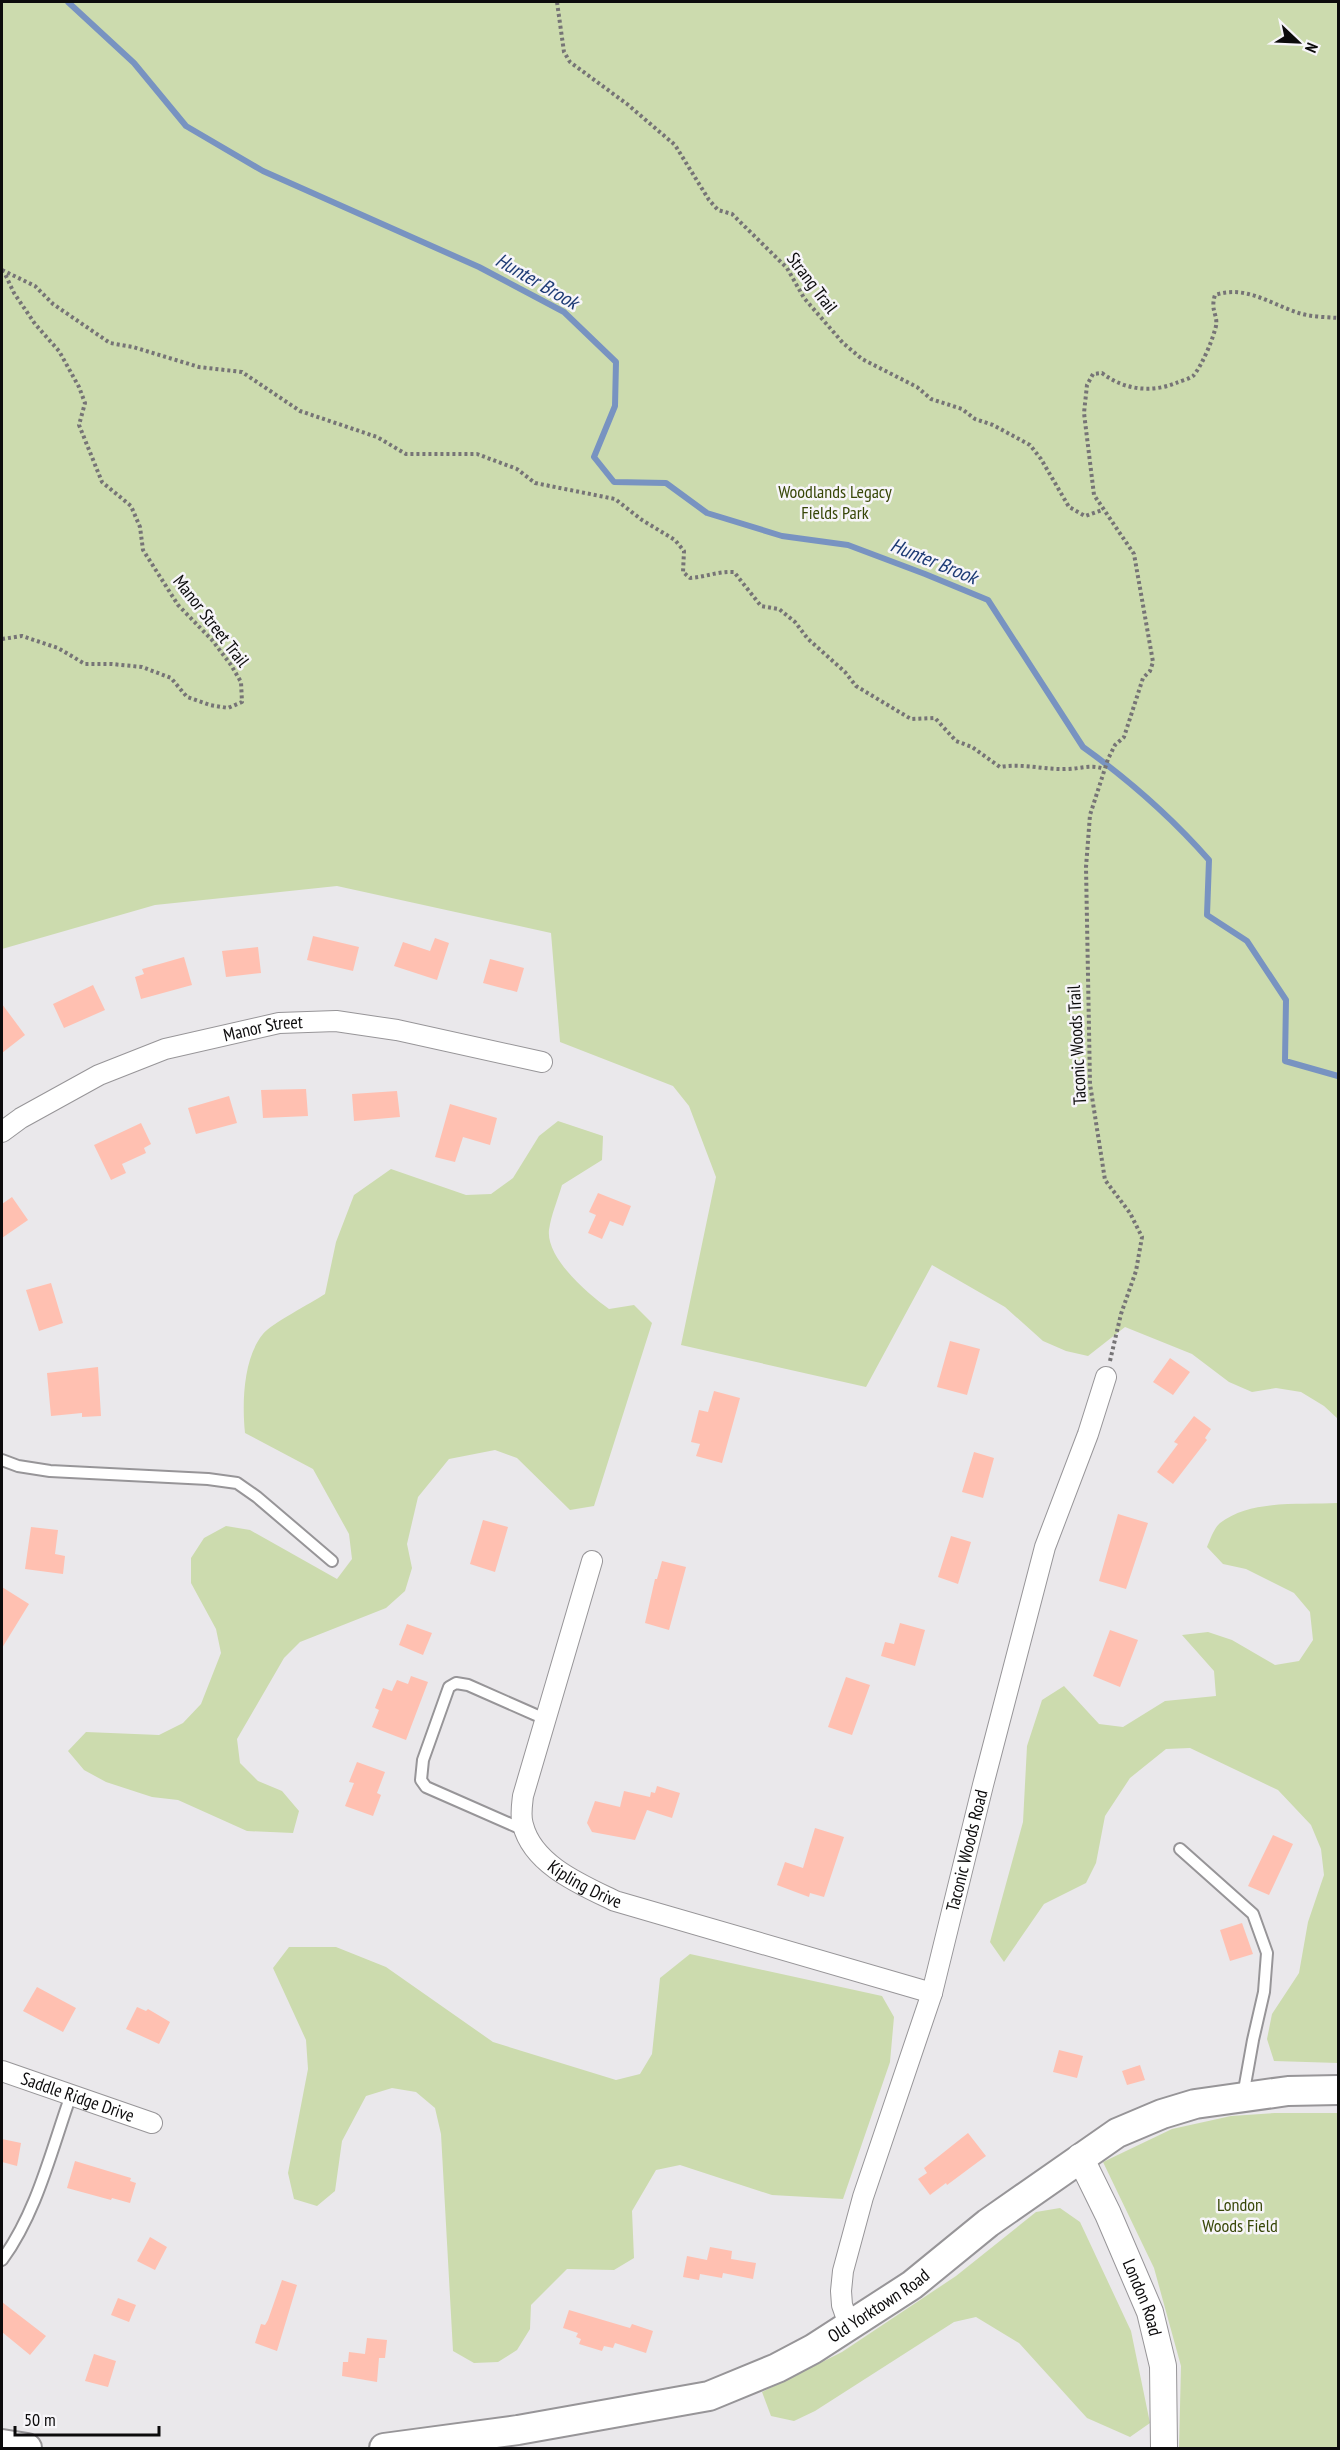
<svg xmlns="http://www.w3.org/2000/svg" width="1340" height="2450" font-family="'PT Sans Narrow',sans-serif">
<rect width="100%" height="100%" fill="#eae8eb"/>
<!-- green -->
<path fill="#ccdbae" d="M2,2H1338V1419L1324,1406L1301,1392L1276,1388L1252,1392L1229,1382L1192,1354L1125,1327L1088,1356L1066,1351L1043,1341L1005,1307L932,1265L866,1387L681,1345L716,1177L689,1106L673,1086L560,1042L551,933L337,886L155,905L2,949Z
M558,1121L603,1136L602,1160L562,1185C558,1199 551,1215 549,1230C546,1258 588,1294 609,1309L634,1305L652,1323L594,1506L570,1510L517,1458L495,1450L449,1459L418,1497L407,1544L412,1568L405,1591L386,1608L300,1642L284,1658L237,1739L240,1763L258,1781L282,1791L299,1811L293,1833L247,1831L178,1800L152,1797L106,1782L84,1770L68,1751L86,1732L159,1735L183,1723L201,1704L221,1653L216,1629L191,1583V1558L204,1538L226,1526L250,1530L337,1579L352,1559L349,1534L313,1469L245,1433C242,1404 243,1358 263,1334C271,1324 311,1303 325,1294L336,1242L354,1195L391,1169L466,1195L491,1194L513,1178L539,1136Z
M1338,1503V2063L1274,2061L1267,2039L1272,2014L1299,1973L1308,1922L1324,1875L1321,1849L1311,1825L1278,1790L1190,1748L1166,1749L1130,1778L1105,1816L1096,1863L1086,1883L1044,1904L1004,1962L990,1942L1023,1822L1027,1746L1042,1700L1064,1686L1099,1724L1123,1727L1165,1701L1216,1696L1214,1671L1182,1635L1208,1632L1232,1640L1275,1665L1299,1661L1313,1640L1310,1612L1294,1593L1246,1569L1223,1564L1207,1547C1210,1540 1214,1528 1220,1523C1251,1499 1302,1505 1338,1503Z
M289,1947H336L386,1967L493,2042L616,2080L640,2074L652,2054L660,1978L690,1954L882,1996L894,2017L890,2062L843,2199L772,2195L680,2165L656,2170L632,2211L634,2258L614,2270L567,2269L531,2305L530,2329L517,2350L498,2362L474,2363L453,2351L441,2134L435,2108L416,2092L392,2088L366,2096L342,2141L335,2191L317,2206L294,2199L288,2173L308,2069L306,2040L273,1968Z
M1275,2113H1338V2448H1179L1181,2366L1154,2268L1103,2162L1172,2129L1231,2116Z
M1060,2208L1080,2222L1131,2331L1150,2423L1130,2437L1087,2418L1019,2343L976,2317L954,2322L815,2411L794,2421L771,2416L762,2392L842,2352L956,2276L1036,2212Z"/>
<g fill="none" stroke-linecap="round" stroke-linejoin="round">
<!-- stream -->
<path stroke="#7893c1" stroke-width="6" d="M68,2L134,63L186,126L263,171L479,267L564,312L616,362L615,406L594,457L614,482L666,483L707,513L782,536L848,545L925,574L988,600L1083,747C1129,780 1172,818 1209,860L1207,915L1247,941L1286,1000L1285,1061L1338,1076"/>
</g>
<!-- building -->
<path fill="#ffc0b1" d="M313,936L359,947L353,971L307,960Z
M435,938L449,943L437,980L394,966L403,942L430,951Z
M258,947L261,973L226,977L222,951Z
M184,957L192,985L141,999L135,977L144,974L142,969Z
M490,959L524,968L517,992L483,983Z
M93,985L105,1010L64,1028L53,1004Z
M2,1004L25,1035L2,1053Z
M306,1089L308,1116L263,1118L261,1090Z
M397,1091L400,1117L354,1121L352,1094Z
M229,1096L237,1123L196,1134L188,1108Z
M450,1104L497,1118L490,1145L463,1137L455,1162L435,1157Z
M141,1123L151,1144L144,1148L146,1153L122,1164L126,1173L111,1180L94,1145Z
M598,1193L631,1206L623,1226L610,1221L602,1239L588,1233L596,1215L589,1212Z
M12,1197L28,1220L2,1238V1204Z
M51,1283L63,1323L39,1331L26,1290Z
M950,1341L980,1349L967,1395L937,1387Z
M1170,1358L1190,1372L1173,1395L1153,1382Z
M98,1367L101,1416L82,1417V1413L51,1416L47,1373Z
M714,1391L740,1398L722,1463L696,1456L700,1444L691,1442L699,1410L708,1412Z
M1194,1416L1211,1429L1205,1438L1207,1440L1173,1484L1157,1472L1178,1444L1174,1442Z
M974,1452L994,1458L983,1498L962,1492Z
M1118,1514L1148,1523L1126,1589L1099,1581Z
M483,1520L508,1527L495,1572L470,1564Z
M31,1527L58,1530L55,1554L65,1556L63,1574L25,1569Z
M951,1536L971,1542L958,1584L938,1577Z
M662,1561L686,1567L669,1630L645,1623L655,1579H657Z
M2,1587L29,1604L2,1648Z
M900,1623L925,1630L915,1666L881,1656L885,1642L894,1644Z
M407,1624L432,1633L423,1655L399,1645Z
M1110,1630L1138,1640L1120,1687L1093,1676Z
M411,1676L428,1682L406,1740L372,1727L379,1710L375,1708L383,1688L392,1691L397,1680L408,1684Z
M846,1677L870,1685L852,1735L828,1727Z
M357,1762L385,1772L377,1793L381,1795L373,1816L345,1806L354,1783L349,1782Z
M657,1786L680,1793L672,1818L647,1810L635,1840L592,1832L587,1823L595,1801L620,1807L624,1791L650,1797L651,1792L655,1793Z
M815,1828L844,1837L824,1897L810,1893L809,1897L777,1885L785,1862L803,1868Z
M1273,1835L1293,1844L1269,1895L1248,1886Z
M1242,1923L1253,1954L1230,1961L1220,1930Z
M37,1987L76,2008L63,2032L23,2011Z
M137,2007L146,2011L148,2009L170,2022L159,2044L126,2029Z
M1059,2050L1083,2056L1077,2078L1053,2072Z
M1140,2065L1145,2080L1127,2085L1122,2071Z
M968,2133L986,2156L947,2185L946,2183L930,2195L918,2179L927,2173L924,2168Z
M2,2139L21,2143L17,2166L2,2162Z
M75,2161L131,2178L130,2181L136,2183L130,2203L112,2198L111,2200L67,2188Z
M150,2237L167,2247L155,2270L137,2261Z
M710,2247L732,2251L731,2259L756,2263L753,2279L723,2273L722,2278L700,2274L699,2280L683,2277L687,2256L707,2260Z
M282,2280L297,2285L277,2351L255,2343L261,2324L265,2325L268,2320Z
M118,2298L136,2305L129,2322L111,2315Z
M2,2302L46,2336L30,2355L2,2332Z
M569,2310L630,2328L632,2324L653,2331L646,2353L615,2343L613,2348L604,2346L602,2351L579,2344L581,2339L576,2337L578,2333L563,2328Z
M367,2338L387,2340L385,2358H379L377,2382L342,2376L343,2362H348L349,2352L365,2354Z
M94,2354L116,2361L108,2387L85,2381Z"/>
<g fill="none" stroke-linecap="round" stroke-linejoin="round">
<defs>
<path id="service" d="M2,1460L18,1466L50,1471L208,1479L237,1483L257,1497L332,1561
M524,1830L426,1787L421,1780L423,1760L449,1687L456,1683L468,1685L545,1719
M1180,1849L1253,1914L1267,1953L1264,1992L1253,2040L1243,2096
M2,2260C37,2212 51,2151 71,2095"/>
<g id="minor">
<path id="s1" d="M2,1132L21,1118L99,1075L165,1049L279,1023L336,1021L397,1030L542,1062"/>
<path id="s2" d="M592,1561L523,1796C522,1805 520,1816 523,1825C533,1865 582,1885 615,1901L932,1993"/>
<path id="s3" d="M2,2071L152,2123"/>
<path id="s4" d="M849,2325L842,2305L841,2291L843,2271L863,2197L932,1993L983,1785L1045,1547L1088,1434L1106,1377"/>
</g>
<g id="tertiary">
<path id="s5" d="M1080,2157L1108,2214L1150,2312L1163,2366L1164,2448"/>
</g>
<g id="secondary">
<path d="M2,2444L27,2448"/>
<path id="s6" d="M384,2448L518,2430L709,2396L777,2368L813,2349L912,2285L988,2223L1117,2133L1162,2114L1195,2104L1288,2091L1338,2090"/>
</g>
</defs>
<!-- service casing -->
<use href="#service" stroke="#979598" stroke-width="14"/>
<!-- minor casing -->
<use href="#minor" stroke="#979598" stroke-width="22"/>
<!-- tertiary casing -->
<use href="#tertiary" stroke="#979598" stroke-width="28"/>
<!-- secondary casing -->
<use href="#secondary" stroke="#979598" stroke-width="32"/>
<!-- path -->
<path stroke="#767476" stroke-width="4" stroke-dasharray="3 3" stroke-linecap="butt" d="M557,2L564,52L570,62L627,104L675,145L709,200L718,210L732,214L787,268L804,298L843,343L862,359L917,387L931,399L962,409L975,419L993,425L1030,445L1041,459L1069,507L1085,516L1102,510
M2,270L35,286L53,304L110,343L133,347L199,367L242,372L300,411L377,437L406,454H477L517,469L535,483L615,499L642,520L675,540L684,551L683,572L690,578C706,577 718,571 734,572L761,606L779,609L795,622L808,639L845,672L856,686L911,719L935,718L956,741L972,747L1000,767C1023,763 1044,770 1066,769C1080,769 1091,764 1104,769
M2,639L22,636L58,648L85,664H112L142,667L171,678L187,697L210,705L228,708L242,702L241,682L231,665L212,640L178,605L143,550L140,527L131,506L102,482L79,425L85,403L79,387L59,351L35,324L14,293L5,274
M1110,1361L1121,1314L1136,1271L1142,1237L1130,1213L1105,1180L1090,1084L1086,867L1090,815L1108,759L1115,745L1124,737L1143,678L1150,671L1153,662L1134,554L1094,495L1084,413L1087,385L1093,374L1102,373C1124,390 1151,393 1176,383C1181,381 1189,379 1193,376C1202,366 1213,339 1216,326C1218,314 1210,311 1215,295C1245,285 1269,303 1296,312C1309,317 1325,317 1338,318"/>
<!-- service -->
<use href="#service" stroke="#fff" stroke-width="10"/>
<!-- minor -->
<use href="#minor" stroke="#fff" stroke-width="20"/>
<!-- tertiary -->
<use href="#tertiary" stroke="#fff" stroke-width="26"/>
<!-- secondary -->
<use href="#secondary" stroke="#fff" stroke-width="28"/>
</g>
<g text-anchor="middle" stroke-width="5" stroke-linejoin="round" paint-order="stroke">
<!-- street labels -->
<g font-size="18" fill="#0c0b0c" stroke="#f7f5f9">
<text transform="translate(812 283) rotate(53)" y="6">Strang Trail</text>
<text transform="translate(211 621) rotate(52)" y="6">Manor Street Trail</text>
<text dy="6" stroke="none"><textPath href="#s1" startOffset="284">Manor Street</textPath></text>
<text transform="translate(1077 1045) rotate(-93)" y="6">Taconic Woods Trail</text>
<text dy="6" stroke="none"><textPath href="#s4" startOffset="494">Taconic Woods Road</textPath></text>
<text dy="6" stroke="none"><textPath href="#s2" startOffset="363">Kipling Drive</textPath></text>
<text dy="6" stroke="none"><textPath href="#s3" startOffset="80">Saddle Ridge Drive</textPath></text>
<text dy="6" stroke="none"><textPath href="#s5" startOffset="154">London Road</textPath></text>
<text dy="6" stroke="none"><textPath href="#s6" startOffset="522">Old Yorktown Road</textPath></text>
</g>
<!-- park labels -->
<g font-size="18" fill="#384708" stroke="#f7f5f9">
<text x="835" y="498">Woodlands Legacy<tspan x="835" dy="21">Fields Park</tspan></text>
<text x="1240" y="2211">London<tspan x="1240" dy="21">Woods Field</tspan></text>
</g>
<!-- water labels -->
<g font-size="20" font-style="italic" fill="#1d3b75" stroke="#f7f5f9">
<text transform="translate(537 281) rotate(30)" y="7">Hunter Brook</text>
<text transform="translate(934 561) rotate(22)" y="7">Hunter Brook</text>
</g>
</g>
<!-- border -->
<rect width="1340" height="2450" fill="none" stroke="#0c0b0c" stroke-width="6"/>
<!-- north arrow -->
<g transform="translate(1298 42) rotate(113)" stroke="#f7f5f9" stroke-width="4.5" paint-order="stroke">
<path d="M0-4.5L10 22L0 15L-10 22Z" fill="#0c0b0c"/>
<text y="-9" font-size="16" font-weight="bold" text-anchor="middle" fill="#0c0b0c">N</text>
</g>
<!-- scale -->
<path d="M15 2426v9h144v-9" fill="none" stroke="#0c0b0c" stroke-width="3"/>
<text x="24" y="2426" font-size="18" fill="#0c0b0c" stroke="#f7f5f9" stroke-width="4.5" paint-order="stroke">50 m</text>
</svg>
